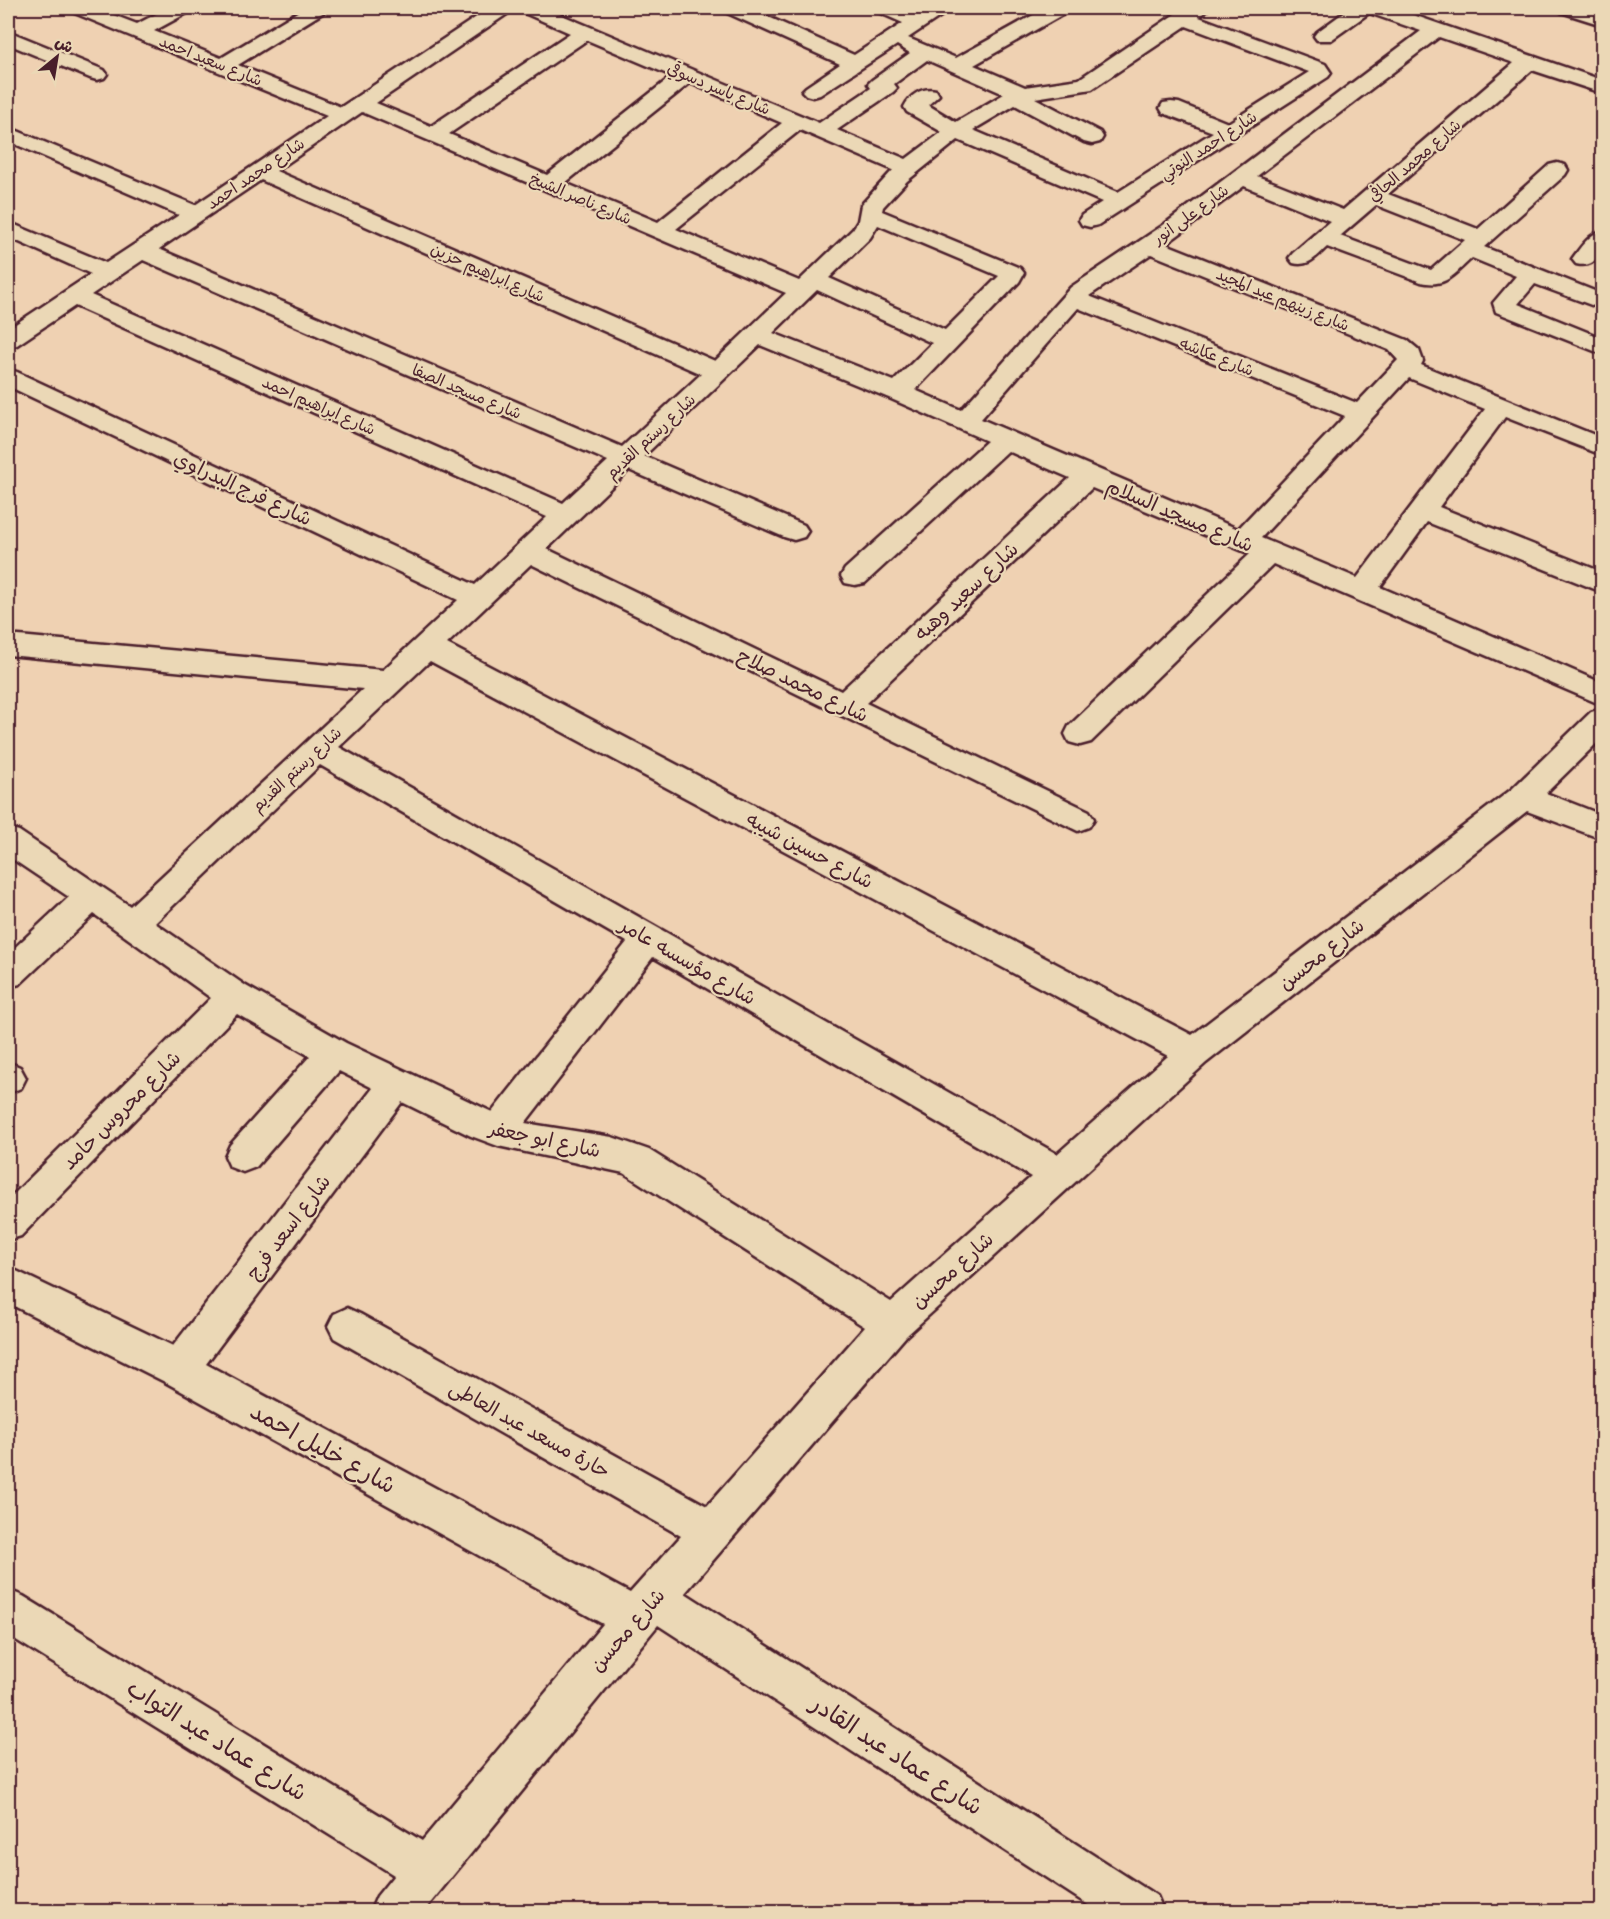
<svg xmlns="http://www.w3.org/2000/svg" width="1610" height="1919" font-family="'Gochi Hand','Playpen Sans Arabic',sans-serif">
<rect width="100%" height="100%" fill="#efd1b2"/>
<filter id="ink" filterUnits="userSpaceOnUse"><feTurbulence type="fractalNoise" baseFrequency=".0167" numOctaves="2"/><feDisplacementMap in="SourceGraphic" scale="12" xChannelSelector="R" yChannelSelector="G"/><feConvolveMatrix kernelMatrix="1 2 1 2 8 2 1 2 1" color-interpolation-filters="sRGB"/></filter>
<g filter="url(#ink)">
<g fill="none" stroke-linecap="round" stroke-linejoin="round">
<defs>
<path id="minor" d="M69,8H95L137,24L168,8H192L189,12L154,31L221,58L304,8H327L324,12L238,65L341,107L490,8H513L510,12L376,103L431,126L570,33L522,12L519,8H545L819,123L871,88L868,84L872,80L910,53L897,45L820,95L813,97L806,95L802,91L806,87L840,64L725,12L722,8H748L854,55L903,23L878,12L875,8H901L917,14L927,8H950L947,12L908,38L956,58L1046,8H1070L1067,12L974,65L1025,87L1079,79L1175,14L1186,8H1209L1199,17L1325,64L1331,73L1328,77L1098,225L1090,227L1082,225L1079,220L1082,215L1102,202L958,140L907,181L883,207L882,211L1020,268L1024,273L1019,282L915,390L961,410L1071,287L1162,226L1421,31L1369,13L1331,40H1317L1314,36L1317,32L1350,8H1393L1602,80V93L1532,70L1388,194L1478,229L1549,165L1557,163L1565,165L1568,170L1565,175L1484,247L1602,294V309L1535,284L1518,304L1602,338V354L1496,312L1493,303L1516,276L1472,258C1454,274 1446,288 1421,282L1327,247C1316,257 1309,267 1293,263L1289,258L1293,253L1330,221L1244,186L1166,244L1407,340L1419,350L1423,361L1421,365L1602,438V455L1505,417L1439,507L1602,572V592L1427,522L1380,587L1602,683V705L1273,564L1091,742L1080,745L1069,742L1065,734L1069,726L1250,554L1092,488L866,703L1089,811L1094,819L1089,827L1078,831L531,564L447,644L1192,1035L1512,789L1591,712L1602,709V738L1546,793L1602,815V839L1527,811L1206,1063L906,1336L685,1593L1157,1896L1164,1912H1099L658,1625L423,1912H370L377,1896L394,1875L8,1635V1590L23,1596L422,1841L603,1624L165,1382L8,1303V1267L173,1346L373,1088L339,1071L256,1167L243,1172L230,1167L225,1156L230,1145L310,1056L237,1014L21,1236L8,1240V1200L211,998L94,914L20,984L8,987V954L69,897L8,856V828L19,831L130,906L363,689L8,655V635L383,670L458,600L8,386V369L17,372L475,585L547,517L75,306L17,345L8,347V329L91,274L8,237V222L106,263L179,215L8,141V127L195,205L327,116L72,12ZM1186,26L1309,72L1228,123L1179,103L1171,102L1163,103L1160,108L1163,113L1213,132L1118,192L973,130L1015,105L1084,142L1092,144L1100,142L1103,137L1100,132L1035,98L1092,89ZM1439,37L1514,63L1343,210L1257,176ZM587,40L672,76L547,175L449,134ZM927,60L1004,94L956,122L928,105L939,95L936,90C922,87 910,95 904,107L907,112L942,132L906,159L837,130L893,92L897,88L894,84ZM690,83L782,123L658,222L565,183ZM362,112L786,293L715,361L276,171ZM800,130L893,170L861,205L858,221L853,229L799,281L676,229ZM261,180L701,374L622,447L159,249ZM1376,205L1465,240L1431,270L1340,236ZM878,225L999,276L945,330L829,278L870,238ZM1151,254L1389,350L1398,360L1357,403L1089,296ZM143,260L608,461L563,503L91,295ZM817,290L932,343L894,381L773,333ZM1078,308L1345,416L1238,529L981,419ZM760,345L889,398L987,441L845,569L841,576L845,583L855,585L865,583L1008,451L1070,478L841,691L547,549L629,470L784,537L794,540L804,537L808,531L804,525L644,456ZM1409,378L1485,409L1357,578L1261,538ZM430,661L1168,1056L1057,1154L339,747ZM320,765L627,942L492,1112L346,1043L246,986L155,923ZM653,957L1031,1177L891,1302L649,1150L612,1137L525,1123ZM402,1102L471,1136L498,1146L624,1173L865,1327L707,1506L360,1314L347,1308L334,1314L328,1326L334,1338L681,1536L630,1593L206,1364Z
M1558,8H1587L1602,13V25L1561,12Z
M8,31L104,70L107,74L104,78L97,80L90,78L8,44Z
M1602,231V252C1594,262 1590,267 1576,264L1572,259C1580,248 1589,234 1602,231Z
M8,1062L20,1067L26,1078L21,1088L9,1093Z"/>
</defs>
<!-- minor casing -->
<use href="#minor" stroke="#4a1f2b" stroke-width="5"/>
<!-- minor -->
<use href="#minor" fill="#ebd8b6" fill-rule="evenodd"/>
</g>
</g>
<g text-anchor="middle" stroke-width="4.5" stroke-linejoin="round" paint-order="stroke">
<!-- far-street labels -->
<g font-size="16" fill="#4a1f2b" stroke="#ebd8b6">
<text transform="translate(211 60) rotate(22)" y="6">شارع سعيد احمد</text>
<text transform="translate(719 88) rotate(23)" y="6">شارع ياسر دسوقي</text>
<text transform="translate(1208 145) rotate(-33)" y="6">شارع احمد النوتي</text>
<text transform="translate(1414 160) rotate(-41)" y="6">شارع محمد الحافي</text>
<text transform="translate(255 173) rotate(-34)" y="6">شارع محمد احمد</text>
<text transform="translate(581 198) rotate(23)" y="6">شارع ناصر الشيخ</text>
<text transform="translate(1190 214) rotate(-36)" y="6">شارع على انور</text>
<text transform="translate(488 272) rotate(24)" y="6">شارع ابراهيم حزين</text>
<text transform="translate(1283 299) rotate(22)" y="6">شارع زينهم عبد المجيد</text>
<text transform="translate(1217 356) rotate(22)" y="6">شارع عكاشه</text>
<text transform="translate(467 391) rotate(23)" y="6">شارع مسجد الصفا</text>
<text transform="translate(319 405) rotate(24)" y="6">شارع ابراهيم احمد</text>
<text transform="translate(650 436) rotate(-43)" y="6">شارع رستم القديم</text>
<text transform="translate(296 769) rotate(-43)" y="6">شارع رستم القديم</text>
</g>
<!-- street labels -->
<g font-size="20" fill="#4a1f2b" stroke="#ebd8b6">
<text transform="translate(243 488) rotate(25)" y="7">شارع فرج البدراوي</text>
<text transform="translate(1180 515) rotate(23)" y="7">شارع مسجد السلام</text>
<text transform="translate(966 591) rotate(-43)" y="7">شارع سعيد وهبه</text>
<text transform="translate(803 685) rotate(26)" y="7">شارع محمد صلاح</text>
<text transform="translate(810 850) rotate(28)" y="7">شارع حسين شيبه</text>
<text transform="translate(1321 954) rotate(-38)" y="7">شارع محسن</text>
<text transform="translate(688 961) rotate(30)" y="7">شارع مؤسسه عامر</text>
<text transform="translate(121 1110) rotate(-45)" y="7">شارع محروس حامد</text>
<text transform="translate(545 1139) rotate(12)" y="7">شارع ابو جعفر</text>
<text transform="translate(288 1227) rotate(-53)" y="7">شارع اسعد فرج</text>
<text transform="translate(952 1270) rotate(-42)" y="7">شارع محسن</text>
<text transform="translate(530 1429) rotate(29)" y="7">حارة مسعد عبد العاطى</text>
<text transform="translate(627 1630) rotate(-49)" y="7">شارع محسن</text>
</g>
<!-- near-street labels -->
<g font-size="24" fill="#4a1f2b" stroke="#ebd8b6">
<text transform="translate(323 1448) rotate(29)" y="8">شارع خليل احمد</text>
<text transform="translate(217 1740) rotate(32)" y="8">شارع عماد عبد التواب</text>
<text transform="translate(897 1755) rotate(33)" y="8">شارع عماد عبد القادر</text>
</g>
</g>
<!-- margin -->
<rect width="1610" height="1919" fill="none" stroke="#ebd8b6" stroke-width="30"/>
<rect x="15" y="15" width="1580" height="1889" fill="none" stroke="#4a1f2b" stroke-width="2" filter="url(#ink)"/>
<!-- north arrow -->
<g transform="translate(57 57) rotate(30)" stroke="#ebd8b6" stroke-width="4.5" paint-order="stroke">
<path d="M0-4.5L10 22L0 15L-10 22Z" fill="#4a1f2b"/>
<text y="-9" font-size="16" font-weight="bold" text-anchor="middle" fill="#4a1f2b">ش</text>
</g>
</svg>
